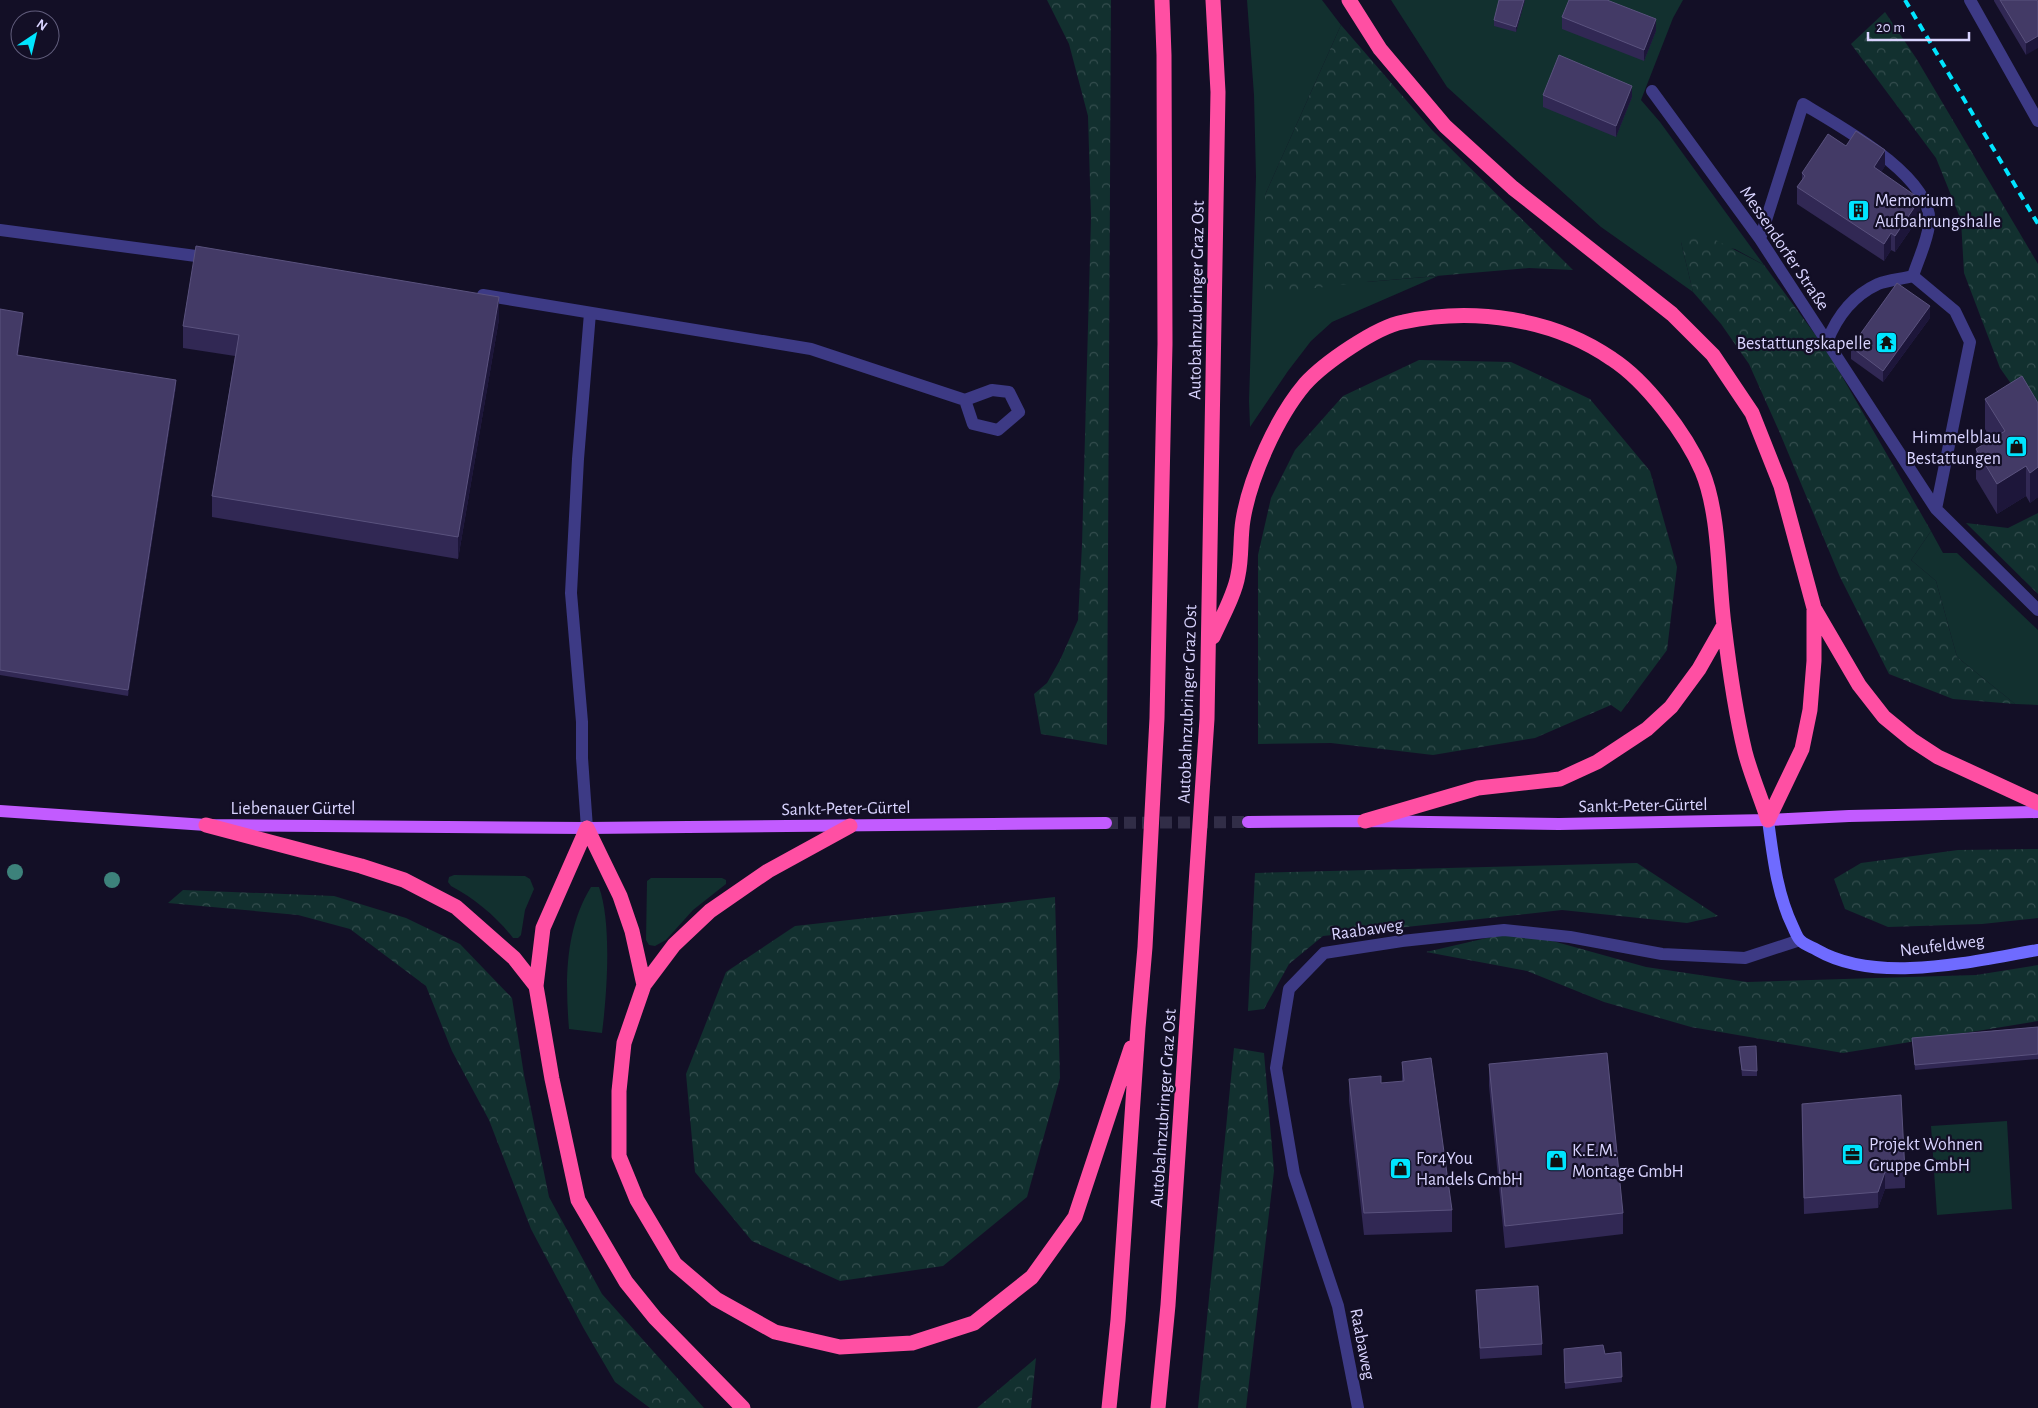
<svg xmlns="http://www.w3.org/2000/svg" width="2038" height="1408" font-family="'Alegreya Sans',sans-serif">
<defs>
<pattern id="forest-crowns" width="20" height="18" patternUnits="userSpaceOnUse" patternTransform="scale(1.25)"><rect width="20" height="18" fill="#12302f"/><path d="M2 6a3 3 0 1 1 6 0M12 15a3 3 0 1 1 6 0" fill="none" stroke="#344d4e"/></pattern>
</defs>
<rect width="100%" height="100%" fill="#130f26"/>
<!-- green -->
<path fill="#12302f" d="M1247,0H1322L1341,25L1265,195L1366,282L1438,276L1332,322L1311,341L1288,371L1250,427L1249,401L1256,177L1254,95Z
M1391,0H1683L1673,18L1641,100L1660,122L1764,265L1735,249L1681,242L1693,292L1601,227L1447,87Z
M1931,531L1943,553H1957L2038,630V705L2015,704L1957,657L1936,581L1911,560Z
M454,875L525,876L530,879L534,889L525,910L521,935L518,938H513C496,916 475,899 451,886L448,882L449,877Z
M651,878H722L726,880V884L693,910L666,940L655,946L649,945L646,940L647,881Z
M591,887H599C612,923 607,994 602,1033L569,1029C565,980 565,929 591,887Z
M2007,1121L2012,1209L1937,1215L1931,1126Z"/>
<!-- forest -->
<path fill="url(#forest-crowns)" d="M1047,0H1111L1107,745L1041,734L1034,694L1047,683L1060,660L1078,620L1082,545L1091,218L1088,116L1069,44Z
M1885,12L1916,58L2038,264V422L2000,368L1964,273L1961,220L1936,158L1851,44Z
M1341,25L1432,130L1573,270L1529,268L1366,282L1265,294V195Z
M1704,234L1764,265L1828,352L1931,531L1911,560L1936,581L1957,657L2015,704L1953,699L1889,674L1840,577L1779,431L1749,364L1721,324L1693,292L1681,242Z
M1419,360L1511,362L1590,399L1650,471L1677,567L1667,650L1621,712L1611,705L1535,738L1433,755L1331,743L1258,744V555L1271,498L1295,450L1343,396Z
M2038,513V594L1966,523L2008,528Z
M2038,849V918L1982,924L1888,927L1845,909L1834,879L1861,863L1958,850Z
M1637,863L1718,916L1687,923L1562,910L1323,936L1289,964L1264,1009L1248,1011L1255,873Z
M183,890L334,896L406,918L460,944L512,998L524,1075L549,1197L602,1294L704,1408H650L615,1382L584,1329L531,1229L489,1120L452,1051L426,986L350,929L298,915L168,903Z
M1055,897L1060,1078L1027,1197L943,1266L840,1281L752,1241L695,1172L686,1074L726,972L795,926Z
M1517,931L1646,967L1747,982L1976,975L2038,965V1021L1843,1053L1691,1027L1604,1002L1527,971L1426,952Z
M1234,1048L1264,1053L1274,1171L1246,1408H1198Z
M1036,1358L1031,1408H977Z"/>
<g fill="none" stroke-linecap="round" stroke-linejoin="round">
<!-- primary-tunnel -->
<path stroke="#312d47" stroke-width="12" stroke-dasharray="12 6" stroke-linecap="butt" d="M1106,823L1248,822"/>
<!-- lane -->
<path stroke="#3d3a85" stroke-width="12" d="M1652,91L1760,239L1936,509L2038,610
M0,230L211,258
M1760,239L1803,104C1838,125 1936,178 1929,225C1927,242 1918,260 1913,276L1955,311L1970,342L1936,509
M483,295L811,349L965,400
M1827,342C1837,316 1852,296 1878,284C1888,280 1902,279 1913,276
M992,390L1009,392L1019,412L998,430L973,424L965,400Z
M587,828L582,758V722L571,593L578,459L590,313"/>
<!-- street -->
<path stroke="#3d3a85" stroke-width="12" d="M1970,0L2038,121
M1358,1408L1338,1306L1294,1174L1276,1068L1289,989L1324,953L1402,941L1504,930L1570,937L1662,954L1745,958L1800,940"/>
<!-- secondary -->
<path stroke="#6f6bff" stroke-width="12" d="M1768,820C1773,857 1777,894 1793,927C1795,931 1797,938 1801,941C1805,945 1812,947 1817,950C1878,985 1972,961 2038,950"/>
<!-- primary -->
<path stroke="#c25bff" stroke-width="12" d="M0,811L206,825L587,828L1106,823
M1248,822L1365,821L1559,824L1768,820L1849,816L2038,812"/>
<!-- highway -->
<path stroke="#ff4fa3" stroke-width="15" d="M1349,0L1380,49L1445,126L1513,188L1672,314L1713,355L1752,413L1781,486L1814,608L1859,685L1884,717L1912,740L1938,757L2038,803
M1213,637C1221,619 1235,594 1238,575C1242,557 1240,538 1243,520C1250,477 1277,417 1305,384C1324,363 1376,327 1403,322C1473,307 1553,318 1612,359C1646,381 1686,434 1702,471C1720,514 1718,578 1724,625C1729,667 1735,711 1745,752C1751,775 1761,798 1768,820
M1768,820L1802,749L1810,710L1814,661V610
M1365,821L1478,788L1560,779L1597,762L1647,729L1671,707L1699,669L1724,625
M206,825L361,866L404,880L456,907L514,958L536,986
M850,826L768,871L710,911L674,945L644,985L624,1043L619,1091V1156L637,1200L675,1264L716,1299L775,1332L840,1347L912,1343L974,1323L1032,1277L1075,1217L1131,1048
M587,828L543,928L536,986L552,1079L578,1200L626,1282L655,1318L743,1408
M587,828L620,896L632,931L644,985
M1109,1408L1118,1320L1138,1028L1145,947L1157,718L1165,344L1164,55L1162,0
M1158,1408L1168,1305L1207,719L1218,92L1213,0"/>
<!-- rail -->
<path stroke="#00e5ff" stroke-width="4" stroke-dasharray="8 6" stroke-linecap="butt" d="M1905,0L2038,224"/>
</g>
<!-- trees -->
<g fill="#3d827b">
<circle cx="15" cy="872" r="8"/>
<circle cx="112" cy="880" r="8"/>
</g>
<!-- wall -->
<path fill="#312854" d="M1525,0L1516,32L1494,26V20Z
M1994,0H2037L2026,55L1994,1Z
M1562,17L1656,31L1644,61L1562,29Z
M1543,95L1632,97L1616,137L1543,107Z
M1846,146L1885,166L1881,172L1920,216L1895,252L1891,250L1884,261L1797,204V187L1802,180V173Z
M0,309L23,319L18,355L176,386L128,696L0,675Z
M1930,318L1883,382L1851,359V347Z
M499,319L458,559L212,517V496L235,356L183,348V326Z
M1985,399L2038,403V497L2030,503L2026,496L1997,514L1976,479V449L1991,440L1985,429Z
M2038,1027V1059L1915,1070L1912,1038Z
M1739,1047L1757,1071V1076H1742Z
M1402,1062L1452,1210V1232L1364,1235L1349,1101V1079L1381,1083L1402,1082Z
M1489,1064L1623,1213V1234L1505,1248L1489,1086Z
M1802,1104L1905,1172V1188L1885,1189L1878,1208L1804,1214Z
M1476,1290L1542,1344V1355L1480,1359Z
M1564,1349L1605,1354L1621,1352L1622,1382L1565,1389Z"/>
<!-- shaded-wall -->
<path fill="#1d163a" d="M1524,0H1525L1516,32V27Z
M1656,19V31L1644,61V50Z
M2038,36V48L2026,55V43Z
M1632,86V97L1616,137V126Z
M1885,150V166L1874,184V167Z
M1920,199V216L1895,252V236Z
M1891,233V250L1884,261V244Z
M499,297V319L458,559V537Z
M1930,306V318L1883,382V371Z
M23,313V319L17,361V355Z
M176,380V386L128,696V690Z
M2026,466V496L1997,514V484Z
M2038,467V497L2030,503V473Z
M1885,1172V1189L1878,1208V1192Z"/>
<!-- building -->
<path fill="#433a66" stroke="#5a527e" d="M1499,0H1524L1516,27L1494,20Z
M1569,0H1607L1656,19L1644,50L1562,17Z
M2000,0H2037L2038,2V36L2026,43Z
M1559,55L1632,86L1616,126L1543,95Z
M1856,131L1885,150L1874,167L1920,199L1895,236L1891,233L1884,244L1797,187L1805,176L1802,173L1828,134L1846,146Z
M196,246L499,297L458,537L212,496L239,335L183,326Z
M1897,283L1930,306L1883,371L1851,347Z
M0,309L23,313L17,355L176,380L128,690L0,670Z
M2022,376L2038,403V467L2030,473L2026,466L1997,484L1976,449L2005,431L1985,399Z
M2038,1027V1054L1915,1065L1912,1038Z
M1756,1046L1757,1071L1742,1070L1739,1047Z
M1607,1053L1623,1213L1505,1226L1489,1064Z
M1431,1058L1452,1210L1364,1213L1349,1079L1381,1076V1083L1404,1081L1402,1062Z
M1901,1095L1905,1172H1885L1878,1192L1804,1198L1802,1104Z
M1538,1286L1542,1344L1480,1348L1476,1290Z
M1603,1345L1605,1354L1621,1352L1622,1377L1565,1383L1564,1349Z"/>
<!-- icons -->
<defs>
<symbol id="building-square" viewBox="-11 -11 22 22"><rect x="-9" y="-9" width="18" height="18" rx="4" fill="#00e5ff" stroke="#130f26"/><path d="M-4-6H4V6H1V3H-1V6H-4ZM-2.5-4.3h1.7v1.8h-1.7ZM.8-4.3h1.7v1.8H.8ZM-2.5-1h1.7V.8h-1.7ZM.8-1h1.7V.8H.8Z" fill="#111"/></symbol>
<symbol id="temple-square" viewBox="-11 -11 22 22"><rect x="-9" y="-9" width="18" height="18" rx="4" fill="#00e5ff" stroke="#130f26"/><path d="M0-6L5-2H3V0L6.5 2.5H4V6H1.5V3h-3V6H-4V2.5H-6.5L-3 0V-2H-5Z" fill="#111"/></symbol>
<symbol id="shop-square" viewBox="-11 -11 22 22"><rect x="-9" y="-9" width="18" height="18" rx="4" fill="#00e5ff" stroke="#130f26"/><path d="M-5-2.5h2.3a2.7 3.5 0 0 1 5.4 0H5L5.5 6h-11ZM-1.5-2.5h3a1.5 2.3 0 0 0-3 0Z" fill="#111"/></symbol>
<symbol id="office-square" viewBox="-11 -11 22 22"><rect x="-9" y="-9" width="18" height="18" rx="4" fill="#00e5ff" stroke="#130f26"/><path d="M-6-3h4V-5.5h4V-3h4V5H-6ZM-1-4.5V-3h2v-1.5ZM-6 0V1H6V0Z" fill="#111"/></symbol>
</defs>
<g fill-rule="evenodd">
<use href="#building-square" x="1846" y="198" width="25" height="25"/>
<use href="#temple-square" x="1874" y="330" width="25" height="25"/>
<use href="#shop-square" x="2004" y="434" width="25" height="25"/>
<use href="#office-square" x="1840" y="1142" width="25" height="25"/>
<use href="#shop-square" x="1544" y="1148" width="25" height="25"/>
<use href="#shop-square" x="1388" y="1156" width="25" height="25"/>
</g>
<g text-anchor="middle" stroke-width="4.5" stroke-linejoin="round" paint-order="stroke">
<!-- poi labels -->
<g font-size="18" fill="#d9d4ff" stroke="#130f26" text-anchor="start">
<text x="1875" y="206">Memorium<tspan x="1875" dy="21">Aufbahrungshalle</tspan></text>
<text x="1871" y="349" text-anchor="end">Bestattungskapelle</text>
<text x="2001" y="443" text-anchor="end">Himmelblau<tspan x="2001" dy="21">Bestattungen</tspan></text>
<text x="1869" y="1150">Projekt Wohnen<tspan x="1869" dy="21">Gruppe GmbH</tspan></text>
<text x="1572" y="1156">K.E.M.<tspan x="1572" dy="21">Montage GmbH</tspan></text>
<text x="1416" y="1164">For4You<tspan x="1416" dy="21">Handels GmbH</tspan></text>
</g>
<!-- street labels -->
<g font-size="18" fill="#d9d4ff" stroke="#130f26">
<text transform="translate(1785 248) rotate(56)" y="6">Messendorfer Straße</text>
<text transform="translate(1196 300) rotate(-89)" y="6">Autobahnzubringer Graz Ost</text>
<text transform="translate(1187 704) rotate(-88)" y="6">Autobahnzubringer Graz Ost</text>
<text transform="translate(1643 805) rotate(-1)" y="6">Sankt-Peter-Gürtel</text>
<text x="293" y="814">Liebenauer Gürtel</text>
<text transform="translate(846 808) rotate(-1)" y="6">Sankt-Peter-Gürtel</text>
<text transform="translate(1367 929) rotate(-8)" y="6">Raabaweg</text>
<text transform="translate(1942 945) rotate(-7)" y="6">Neufeldweg</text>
<text transform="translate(1163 1108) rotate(-86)" y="6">Autobahnzubringer Graz Ost</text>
<text transform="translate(1363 1344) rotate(79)" y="6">Raabaweg</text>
</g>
</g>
<!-- north arrow -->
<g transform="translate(35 35) rotate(35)"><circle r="24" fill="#130f26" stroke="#625e7d"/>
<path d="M0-4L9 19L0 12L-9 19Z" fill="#00e5ff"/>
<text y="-8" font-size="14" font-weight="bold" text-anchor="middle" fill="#d9d4ff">N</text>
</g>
<!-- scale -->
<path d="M1868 32v8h101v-8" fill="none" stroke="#d9d4ff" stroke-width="2.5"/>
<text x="1876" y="32" font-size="15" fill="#d9d4ff" stroke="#130f26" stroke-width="4" paint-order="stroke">20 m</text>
</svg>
